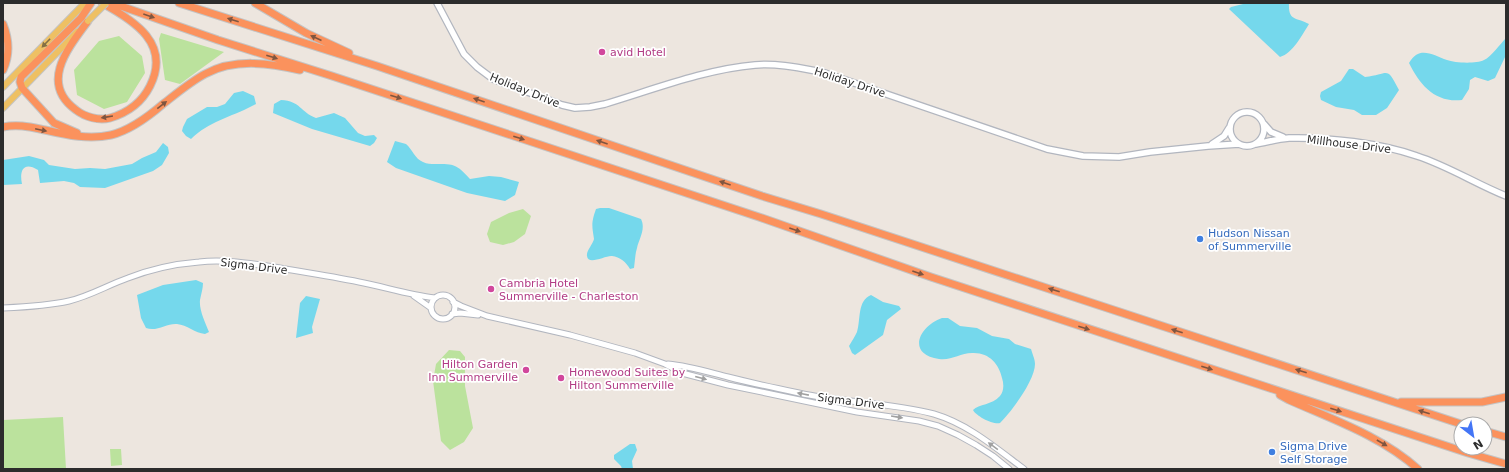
<svg xmlns="http://www.w3.org/2000/svg" width="1509" height="472" font-family="'DejaVu Sans',sans-serif">
<rect width="100%" height="100%" fill="#ede6df"/>
<!-- green -->
<path fill="#bbe29d" d="M161,33L224,52L180,84L165,80L159,39Z
M119,36L142,56L145,73L127,102L104,109L77,95L74,70L99,41Z
M523,209L531,216L525,234L514,242L503,245L490,242L487,234L491,222L509,213Z
M449,350L460,351L465,357V386L473,428L464,442L450,450L441,441L433,381L436,364Z
M63,417L66,469H3V420Z
M110,449H121L122,465L111,466Z"/>
<!-- water -->
<path fill="#75d8ec" d="M1247,3H1289C1288,22 1297,17 1309,24C1302,35 1293,53 1280,57L1229,9L1231,7Z
M1506,38V55L1495,78L1488,81L1475,77L1470,80L1469,89L1462,100C1435,103 1420,85 1409,63C1419,45 1433,55 1447,60C1455,63 1476,64 1484,60C1491,57 1501,43 1506,38Z
M1349,69H1353L1365,77C1390,74 1386,65 1399,90L1387,108L1376,115H1362L1354,110L1336,107L1321,100L1320,96L1321,92L1341,81Z
M243,91L254,96L256,104L252,106C231,117 208,122 191,139L186,136L182,131L183,127L187,119L207,107H217L225,104L234,93Z
M281,100C301,101 300,112 316,118L334,113L345,118L358,133L365,136L374,135L377,138L374,143L370,146L312,129L273,113L274,104Z
M395,141L406,144C412,149 415,159 423,162C427,164 431,164 435,164C455,164 456,164 470,179L489,176L501,177L519,182L515,195L505,201L467,193L396,168L387,162Z
M163,143L168,147L169,153L162,165L153,171L105,188L80,187L74,183L64,181L40,183L38,170C24,161 19,170 22,184L3,185V160L29,156L44,160L49,165L75,169L90,168L105,169L132,164L142,158L156,152Z
M600,208H609L641,219C646,229 639,239 637,248C635,254 635,261 634,268L630,269C626,262 620,257 612,256C606,255 588,266 587,256C586,251 593,244 594,239C592,226 591,223 596,209Z
M196,280L203,283C203,289 201,294 200,300C199,310 205,322 209,332L205,334C195,333 187,325 177,324C167,323 157,332 146,328L141,318L137,295L163,285Z
M871,295L883,302L899,306L901,309L887,320L883,335L855,355L852,353L849,346C852,341 855,336 857,332C861,319 857,301 871,295Z
M306,296L320,299L312,327L313,333L296,338L300,303Z
M942,318H948L960,326L977,328L992,336L1009,339L1015,344L1031,349C1032,353 1035,359 1035,364C1035,380 1012,411 1000,423C993,425 976,416 973,410C979,404 992,405 1000,396C1004,391 1004,384 1002,378C999,364 989,352 972,353C960,353 951,361 939,359C906,354 919,326 942,318Z
M630,444H635L637,450L632,461L633,469H622L621,466L614,459V455Z"/>
<g fill="none" stroke-linecap="round" stroke-linejoin="round">
<defs>
<path id="tertiary" d="M431 307a12 12 0 1 1 24 0a12 12 0 1 1-24 0Z
M414,296L431,308
M453,302L461,306L487,316L570,335L635,353L665,364L682,373L728,385L857,412L919,421L938,426L958,435L976,445L993,456L1009,469
M3,308C25,307 47,306 69,301C90,296 108,285 128,278C151,269 174,264 199,262C226,259 254,264 280,268C308,273 336,277 364,283C388,288 410,295 435,298
M452,314L460,313L478,315
M668,364C689,366 708,372 728,377C751,383 775,388 799,393C843,403 890,402 934,414C968,424 996,448 1024,469"/>
<path id="secondary" d="M437,3L464,54L477,67L493,79L562,105L575,108L590,107L605,104C652,90 706,69 755,65C777,63 800,68 822,72L1047,149L1083,156L1119,157L1150,152L1208,146L1239,144
M1230 129a17 17 0 1 1 34 0a17 17 0 1 1-34 0Z
M1264,124L1271,132L1283,137
M1212,144L1224,136L1229,128
M1256,144C1267,142 1277,139 1289,138C1328,137 1380,143 1417,156C1448,166 1476,184 1506,196"/>
<path id="primary" d="M3,87L85,3
M3,108L77,32"/>
<path id="motorway" d="M112,3L218,40L332,76L759,217L931,277L1468,453L1506,464
M179,3L377,66L762,196L821,214L1461,424
M255,3L306,33L349,53
M88,21C68,48 39,83 76,110C85,117 99,121 110,118C127,113 142,102 150,86C171,44 135,21 102,3
M3,24C9,39 10,55 3,70
M3,127C18,124 30,127 45,130C67,135 89,140 111,135C131,130 148,117 163,104C176,94 190,82 205,74C235,58 268,63 300,70
M77,133L54,123L22,88L20,82L21,77L81,18L91,3
M1280,395L1289,400C1334,420 1381,436 1418,469
M1401,402H1482L1506,397
M1485,431L1506,437"/>
</defs>
<!-- tertiary casing -->
<use href="#tertiary" stroke="#b2b6bf" stroke-width="7"/>
<!-- secondary casing -->
<use href="#secondary" stroke="#b2b6bf" stroke-width="8"/>
<!-- primary casing -->
<use href="#primary" stroke="#c4c4c4" stroke-width="8"/>
<!-- motorway casing -->
<use href="#motorway" stroke="#c4c4c4" stroke-width="9"/>
<!-- tertiary -->
<use href="#tertiary" stroke="#fff" stroke-width="5"/>
<!-- secondary -->
<use href="#secondary" stroke="#fff" stroke-width="5.5"/>
<!-- primary -->
<use href="#primary" stroke="#eec063" stroke-width="6"/>
<!-- motorway -->
<use href="#motorway" stroke="#fb925d" stroke-width="7"/>
<defs>
<path id="primary-bridge" d="M88,21L106,3"/>
</defs>
<!-- primary-bridge casing -->
<use href="#primary-bridge" stroke="#c4c4c4" stroke-width="8" stroke-linecap="butt"/>
<!-- primary-bridge -->
<use href="#primary-bridge" stroke="#eec063" stroke-width="6"/>
</g>
<!-- one-way arrows -->
<defs><path id="oneway-solid" d="M-6-.8H1V-3.2L6.5 0L1 3.2V.8H-6Z"/></defs>
<g fill="#7f5540">
<use href="#oneway-solid" transform="translate(149 16) rotate(19)"/>
<use href="#oneway-solid" transform="translate(233 20) rotate(-162)"/>
<use href="#oneway-solid" transform="translate(316 38) rotate(-156)"/>
<use href="#oneway-solid" transform="translate(272 57) rotate(18)"/>
<use href="#oneway-solid" transform="translate(396 97) rotate(18)"/>
<use href="#oneway-solid" transform="translate(479 100) rotate(-161)"/>
<use href="#oneway-solid" transform="translate(162 105) rotate(-38)"/>
<use href="#oneway-solid" transform="translate(107 117) rotate(171)"/>
<use href="#oneway-solid" transform="translate(41 130) rotate(12)"/>
<use href="#oneway-solid" transform="translate(519 138) rotate(18)"/>
<use href="#oneway-solid" transform="translate(602 142) rotate(-161)"/>
<use href="#oneway-solid" transform="translate(725 183) rotate(-161)"/>
<use href="#oneway-solid" transform="translate(795 230) rotate(19)"/>
<use href="#oneway-solid" transform="translate(918 273) rotate(19)"/>
<use href="#oneway-solid" transform="translate(1054 290) rotate(-162)"/>
<use href="#oneway-solid" transform="translate(1084 328) rotate(18)"/>
<use href="#oneway-solid" transform="translate(1177 331) rotate(-162)"/>
<use href="#oneway-solid" transform="translate(1207 368) rotate(18)"/>
<use href="#oneway-solid" transform="translate(1301 371) rotate(-162)"/>
<use href="#oneway-solid" transform="translate(1336 410) rotate(18)"/>
<use href="#oneway-solid" transform="translate(1424 412) rotate(-162)"/>
<use href="#oneway-solid" transform="translate(1382 443) rotate(30)"/>
</g>
<use fill="#836f45" href="#oneway-solid" transform="translate(46 43) rotate(134)"/>
<g fill="#a0a0a0">
<use href="#oneway-solid" transform="translate(701 378) rotate(15)"/>
<use href="#oneway-solid" transform="translate(803 394) rotate(-169)"/>
<use href="#oneway-solid" transform="translate(897 417) rotate(9)"/>
<use href="#oneway-solid" transform="translate(993 446) rotate(-144)"/>
</g>
<!-- markers -->
<g fill="#d1479c" stroke="#fff" stroke-width="1.5">
<circle cx="602" cy="52" r="4"/>
<circle cx="491" cy="289" r="4"/>
<circle cx="526" cy="370" r="4"/>
<circle cx="561" cy="378" r="4"/>
</g>
<g fill="#3f7fe0" stroke="#fff" stroke-width="1.5">
<circle cx="1200" cy="239" r="4"/>
<circle cx="1272" cy="452" r="4"/>
</g>
<g text-anchor="middle" stroke-width="3.5" stroke-linejoin="round" paint-order="stroke">
<!-- hotel labels -->
<g font-size="11" fill="#b23c85" stroke="#fff" text-anchor="start">
<text x="610" y="56">avid Hotel</text>
<text x="499" y="287">Cambria Hotel<tspan x="499" dy="13">Summerville - Charleston</tspan></text>
<text x="518" y="368" text-anchor="end">Hilton Garden<tspan x="518" dy="13">Inn Summerville</tspan></text>
<text x="569" y="376">Homewood Suites by<tspan x="569" dy="13">Hilton Summerville</tspan></text>
</g>
<!-- street labels -->
<g font-size="11" fill="#2c2c2c" stroke="#fff">
<text transform="translate(850 82) rotate(18)" y="4">Holiday Drive</text>
<text transform="translate(525 90) rotate(22)" y="4">Holiday Drive</text>
<text transform="translate(1349 144) rotate(7)" y="4">Millhouse Drive</text>
<text transform="translate(254 266) rotate(7)" y="4">Sigma Drive</text>
<text transform="translate(851 401) rotate(7)" y="4">Sigma Drive</text>
</g>
<!-- shop labels -->
<g font-size="11" fill="#366cbe" stroke="#fff" text-anchor="start">
<text x="1208" y="237">Hudson Nissan<tspan x="1208" dy="13">of Summerville</tspan></text>
<text x="1280" y="450">Sigma Drive<tspan x="1280" dy="13">Self Storage</tspan></text>
</g>
</g>
<!-- border -->
<rect width="1509" height="472" fill="none" stroke="#2c2c2c" stroke-width="8"/>
<!-- north arrow -->
<g transform="translate(1473 436) rotate(149)"><circle r="19" fill="#ffffff" stroke="#ababab"/>
<path d="M0-3L7 15L0 10L-7 15Z" fill="#4375f6"/>
<text y="-6" font-size="11" font-weight="bold" text-anchor="middle" fill="#2c2c2c">N</text>
</g>
</svg>
